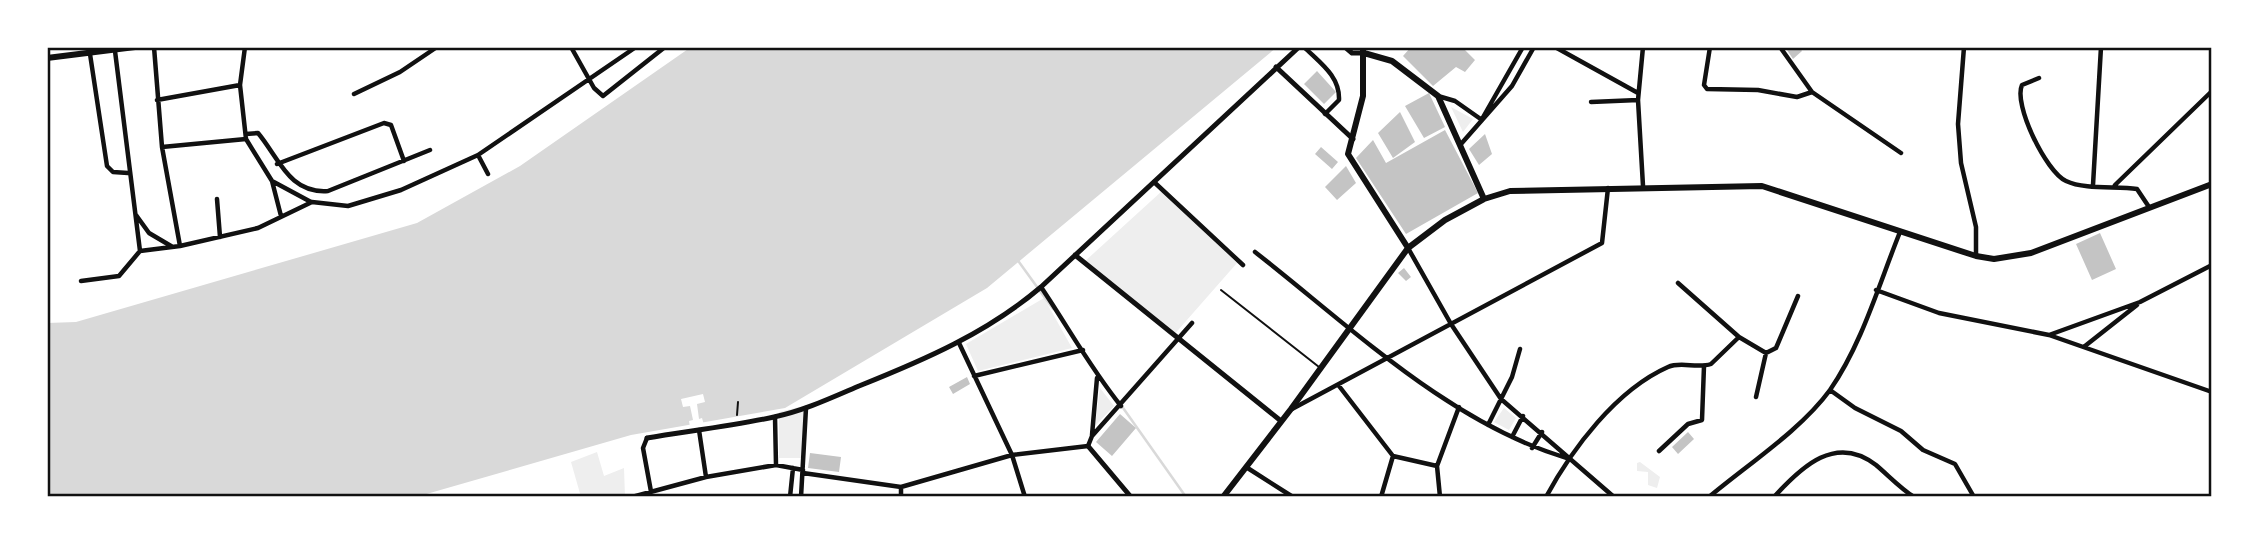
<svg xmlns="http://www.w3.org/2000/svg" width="2259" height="544" font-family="'Source Sans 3',sans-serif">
<rect width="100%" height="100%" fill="#fff"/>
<!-- green -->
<path fill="#eee" d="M1451,107L1473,119L1463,132Z
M1162,191L1237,263L1172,337L1083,263Z
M1044,298L1072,348L978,371L966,344Z
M1100,388L1114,406L1095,426Z
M807,405L805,458H779V412Z
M1504,408L1516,418L1509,430L1494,422Z
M597,452L604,476L624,468L625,497H581L571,462Z
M1640,462L1660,477L1657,488L1648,485V472L1637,471V463Z"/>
<!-- water -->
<path fill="#d9d9d9" d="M691,47H1277L987,288L785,408L631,435L416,497H47V323L76,322L417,223L520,166Z"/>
<!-- pier -->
<path fill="#fff" d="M703,394L705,402L697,404L699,419L702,418L704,425L690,427L689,421L693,420L690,406L683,407L681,399Z"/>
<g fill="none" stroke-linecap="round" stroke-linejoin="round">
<!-- stream -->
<path stroke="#d9d9d9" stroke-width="2.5" d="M1019,262L1053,309
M1121,405L1186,497"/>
</g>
<!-- building -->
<path fill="#c4c4c4" d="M1411,47H1467L1465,50L1475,60L1465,72L1456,67L1433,86L1403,56Z
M1785,47H1799L1802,51L1793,59Z
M1317,71L1336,92L1324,104L1304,84Z
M1429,93L1445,127L1424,138L1405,106Z
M1400,112L1415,142L1393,158L1378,133Z
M1445,130L1478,193L1406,234L1356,158L1373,140L1386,163Z
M1485,134L1492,154L1479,165L1469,149Z
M1321,147L1338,162L1332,169L1315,154Z
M1346,166L1356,183L1337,200L1325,187Z
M2100,233L2116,269L2092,280L2076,244Z
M1404,268L1411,277L1406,281L1398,273Z
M967,377L970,384L953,394L949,387Z
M1120,414L1136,428L1112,456L1096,442Z
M1688,432L1694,439L1678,454L1672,447Z
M810,453L841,457L839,472L808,468Z"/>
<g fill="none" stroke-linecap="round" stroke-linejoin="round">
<!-- path -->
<path stroke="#111" stroke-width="2" d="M737,415L738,402"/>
<!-- service -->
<path stroke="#111" stroke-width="2" d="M1221,290L1319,367"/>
<!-- minor -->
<path stroke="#111" stroke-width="4.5" d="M154,47L162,147L180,246
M245,47L240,85L246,139L272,181L281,216
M571,47L594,88L603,96L665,47
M1304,47C1320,63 1340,76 1339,100L1325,114
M1555,47L1638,93
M1710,47L1704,85L1707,89L1758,90L1797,97L1812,92
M1780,47L1812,92L1901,153
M1964,47L1958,124L1961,163L1976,227V256
M90,54L107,166L113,172L128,173
M2039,78L2022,85C2013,104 2046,172 2066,181C2085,190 2116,186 2137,189L2149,207
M354,94L400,72L437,47
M1438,96L1455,101L1482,120
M157,100L240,85
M1591,102L1638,100
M1482,119L1523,47
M246,134L258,133C279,158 289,194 328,191L430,150
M1461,144L1512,86L1534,47
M162,147L246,139
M478,155L488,174
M277,164L384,123L391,125L404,161
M272,181L311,202
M1154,182L1243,265
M2093,185L2101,47
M2115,185L2212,91
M1643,186L1638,100L1643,47
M217,199L220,237
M136,215L149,233L171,246
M1408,248L1451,324L1501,399L1614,497
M140,251L180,246L258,228L312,202L348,206L401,190L478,155L636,47
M1255,252C1350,326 1450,424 1567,458
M81,281L119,276L140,251L115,51
M1678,283L1739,337L1766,353L1756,397
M1041,287C1068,327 1091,369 1121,406
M1876,290L1939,313L2049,335L2212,392
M2049,335L2140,302L2212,265
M959,343L1012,455L1025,497
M2085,346L2137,305
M1766,353L1776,348L1798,296
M974,376L1083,350
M1339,386L1393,456L1437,466
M1830,390L1855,408L1901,431L1923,450L1955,464L1974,497
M1292,409L1602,243L1608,188
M775,417L776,465
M1488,425L1512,377L1520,349
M699,430L706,477
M1092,435L1097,378
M1512,437L1523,416
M647,438L643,448L652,497
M1532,448L1542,432
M1659,451L1688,424L1702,420L1704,366
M1246,467L1293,497
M803,473L901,487L1012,455L1088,446L1092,436L1192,323
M632,497L706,477L776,465L803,470
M790,497L793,468
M801,497L806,408
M901,497V487
M1381,497L1393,456
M1440,497L1437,466L1459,407
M1546,497C1572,449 1616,390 1668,367C1681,361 1697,369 1711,364L1739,337
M1709,497C1747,465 1801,430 1830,390C1862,344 1879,284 1900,232
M1774,497C1802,466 1836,434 1876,465C1889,476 1900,488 1914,497"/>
<!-- tertiary -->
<path stroke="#111" stroke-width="5" d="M1345,47L1352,53H1364
M1276,67L1353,139
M1075,255L1281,421
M647,438C689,431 732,426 774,417C803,411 831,398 859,386C924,360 987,333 1041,287L1299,47
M1088,446L1131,497"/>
<!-- primary -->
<path stroke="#111" stroke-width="6" d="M1363,47V96L1348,154L1408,248
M1364,53L1392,61L1438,96L1484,199
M47,58L135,47
M1223,497L1291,409L1408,248L1445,220L1484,199L1510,191L1762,186L1976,256L1994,259L2031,253L2212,184"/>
</g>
<!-- border -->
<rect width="2259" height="544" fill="none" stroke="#ffffff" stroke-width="98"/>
<rect x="49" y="49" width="2161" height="446" fill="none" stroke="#111" stroke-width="2.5"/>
</svg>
